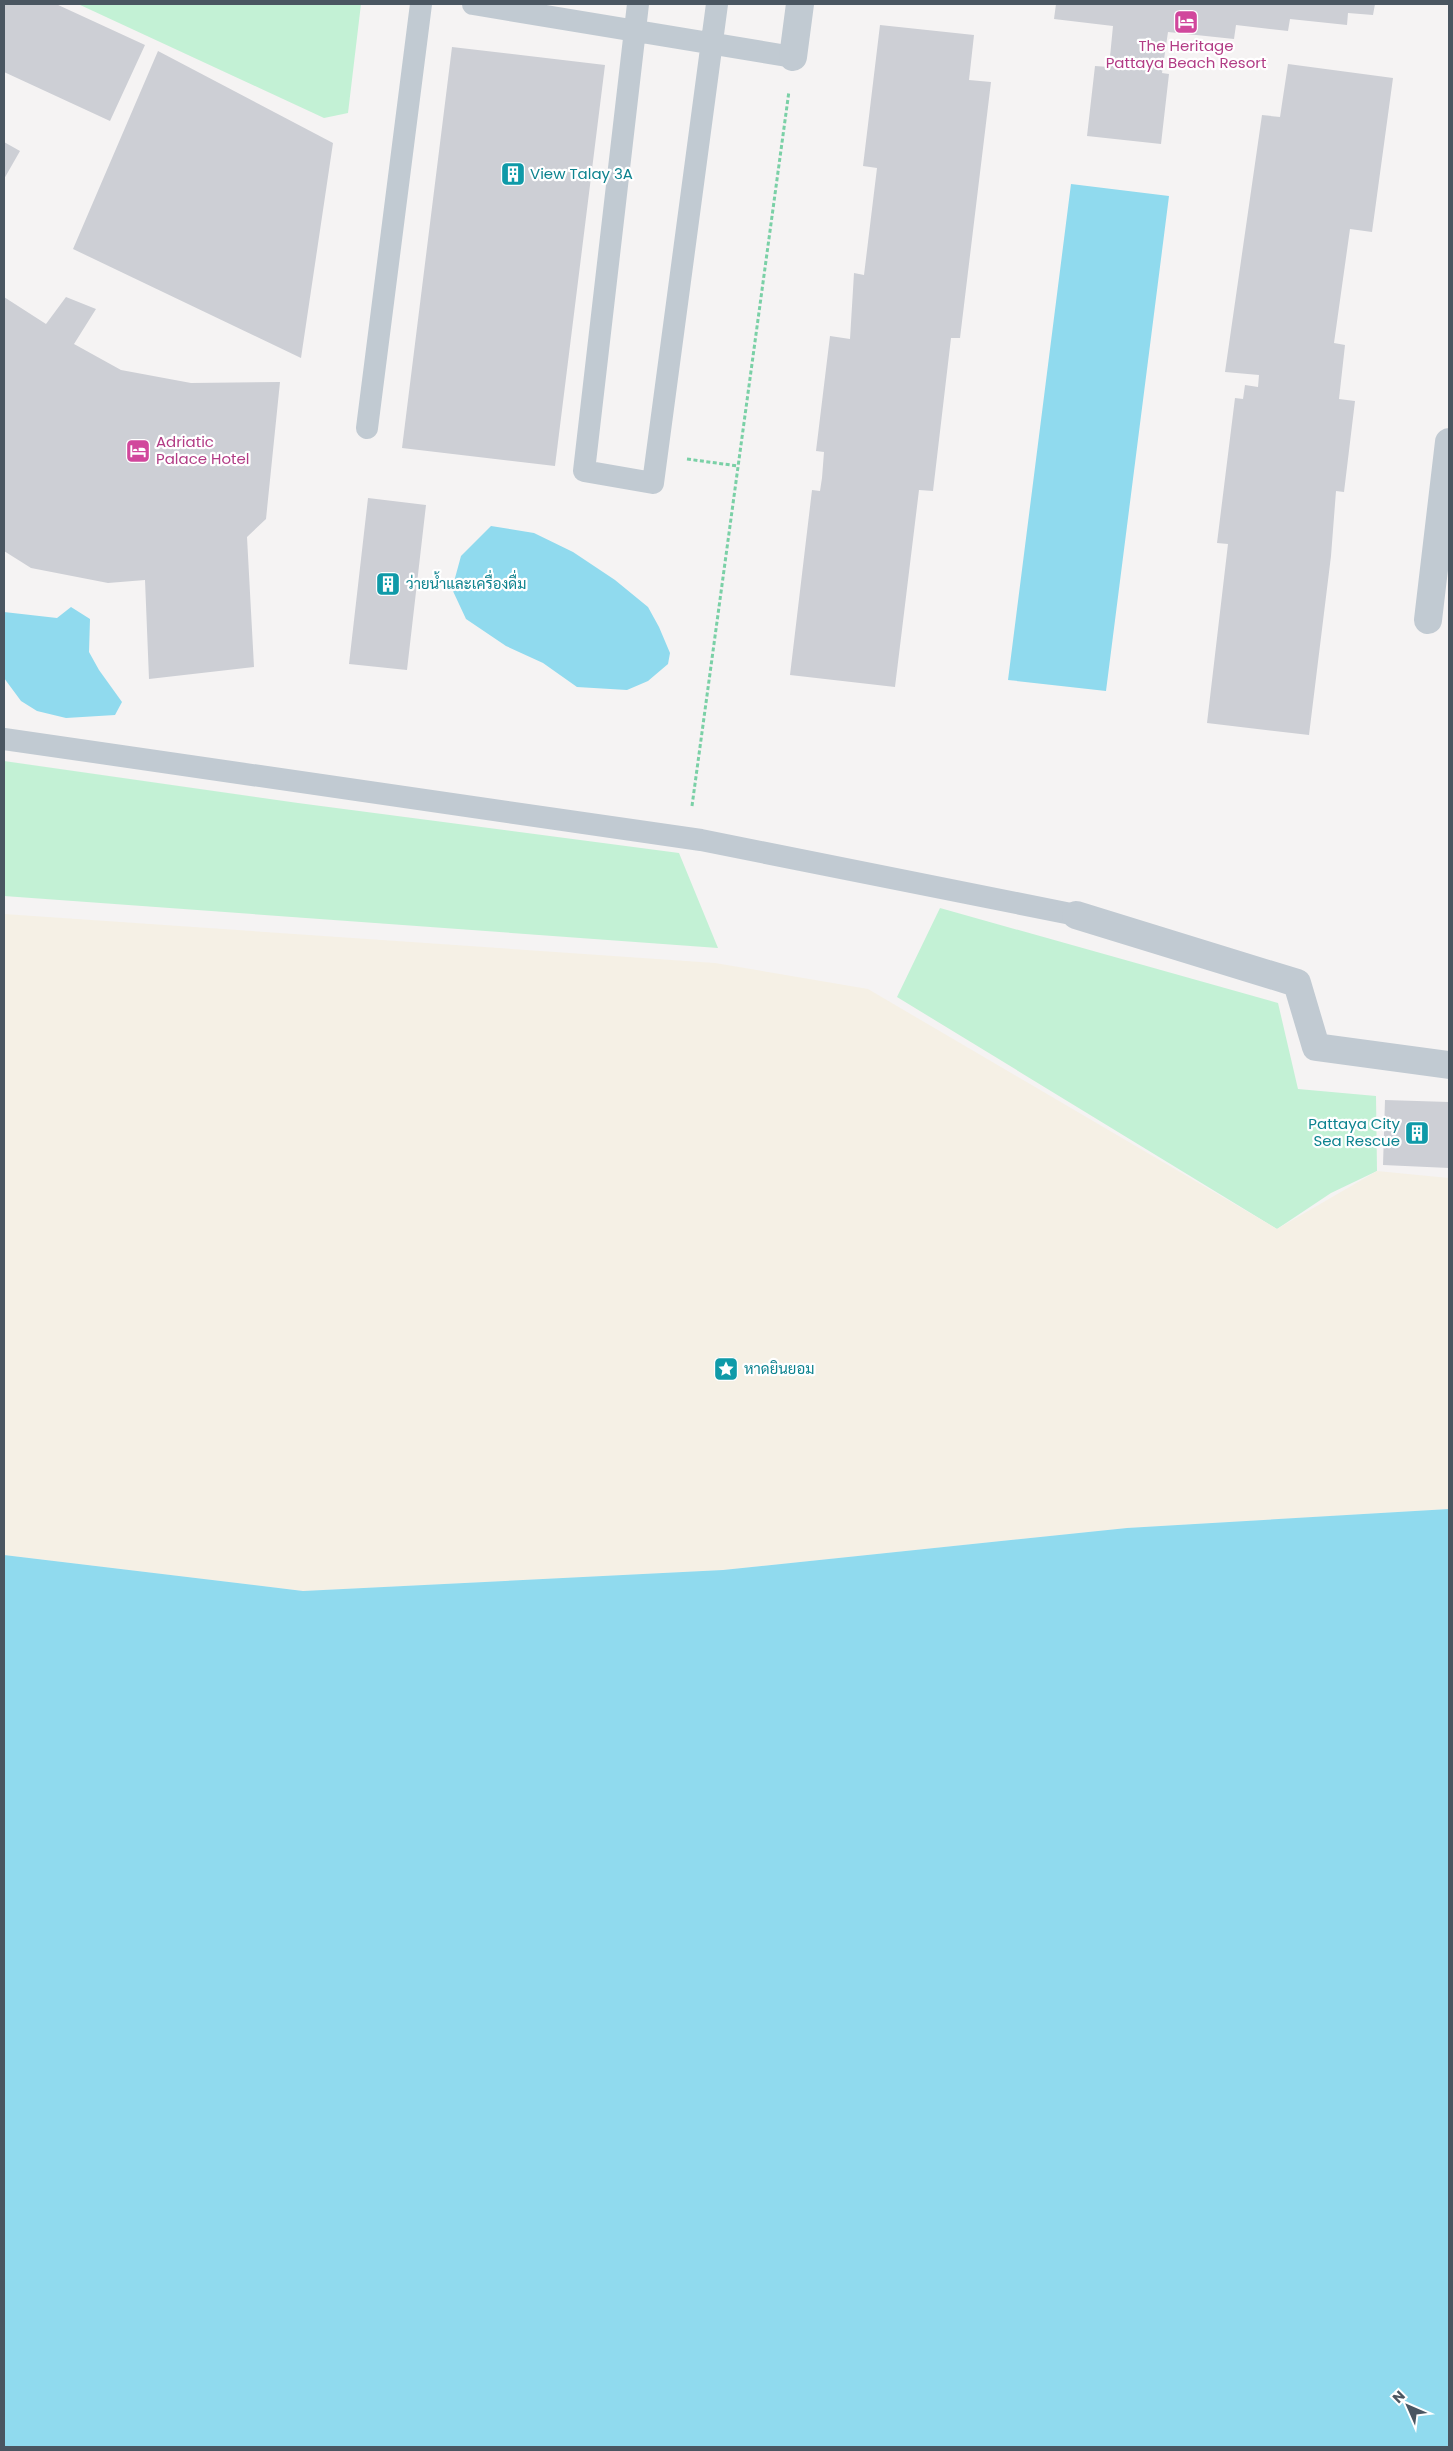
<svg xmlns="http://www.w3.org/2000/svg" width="1453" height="2451" font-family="Poppins,Sarabun,sans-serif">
<rect width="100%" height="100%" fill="#f5f3f3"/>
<!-- green -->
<path fill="#c3f1d5" d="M78,4H361L348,113L324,118Z
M4,761L298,803L679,853L718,948L4,896Z
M940,908L1278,1003L1298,1089L1376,1096L1377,1171L1331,1193L1277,1229L897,997Z"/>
<!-- sand -->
<path fill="#f5f0e5" d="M4,914L715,963L868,989L1277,1229L1377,1171L1449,1178V1509L1127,1528L723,1570L303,1591L4,1555Z"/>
<!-- water -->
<path fill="#90daee" d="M1071,184L1169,196L1106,691L1008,680Z
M491,526L534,533L573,552L615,580L648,607L659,627L670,653L668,664L648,681L627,690L577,687L543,663L506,646L466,619L452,589L461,556Z
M71,607L90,619L89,652L99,670L122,702L115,715L66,718L37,711L21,701L4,678V612L57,618Z
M1449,1509V2447H4V1555L303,1591L723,1570L1127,1528Z"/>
<!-- building -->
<path fill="#cdcfd5" d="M4,4H56L145,45L110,121L4,72Z
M1056,4H1375L1373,15L1348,13L1347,25L1290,19L1288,31L1236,25L1234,39L1168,32L1162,73L1169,74L1161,144L1087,136L1095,66L1109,67L1113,26L1054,19Z
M880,25L974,35L969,80L991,82L960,338H951L933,491L919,490L895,687L790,675L812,490L820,491L822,478L824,452L816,451L830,336L850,339L854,273L864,275L877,168L863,166Z
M452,47L605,65L555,466L402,448Z
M158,51L333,143L301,358L73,249Z
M1288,64L1393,78L1372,232L1350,229L1334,343L1345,345L1339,399L1355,401L1344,492L1336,491L1331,556L1309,735L1207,723L1228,544L1217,543L1235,398L1243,399L1245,385L1258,387L1259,375L1225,372L1262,115L1280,117Z
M4,142L20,151L4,179Z
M4,297L46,324L66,297L96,309L74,344L121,370L191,383L280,382L266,519L247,537L254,667L149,679L145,580L108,583L31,568L4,551Z
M368,498L426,505L407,670L349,664Z
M1385,1100L1449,1102V1168L1383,1165Z"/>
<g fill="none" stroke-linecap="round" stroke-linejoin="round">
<!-- path -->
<path stroke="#7ad0a6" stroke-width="3" stroke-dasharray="4 2.5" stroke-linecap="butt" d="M687,459L738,466
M692,806L789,91"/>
<!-- lane -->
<path stroke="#c1cad2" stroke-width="22" d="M473,4L793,57
M638,4L584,471L653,483L717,4
M367,428L421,4
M4,739L701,840L1076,915"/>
<!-- street -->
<path stroke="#c1cad2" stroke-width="28" d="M793,57L800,4
M1428,620L1449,442
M1076,915L1297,983L1316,1047L1449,1065"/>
</g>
<!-- icons -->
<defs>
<symbol id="hotel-square" viewBox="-11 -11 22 22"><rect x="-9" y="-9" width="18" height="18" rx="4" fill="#d1479c" stroke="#fff"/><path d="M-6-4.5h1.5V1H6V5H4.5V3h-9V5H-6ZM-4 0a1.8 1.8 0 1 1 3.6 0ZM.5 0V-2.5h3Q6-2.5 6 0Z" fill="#fff"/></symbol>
<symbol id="building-square" viewBox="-11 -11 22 22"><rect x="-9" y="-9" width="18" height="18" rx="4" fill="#0f9aa8" stroke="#fff"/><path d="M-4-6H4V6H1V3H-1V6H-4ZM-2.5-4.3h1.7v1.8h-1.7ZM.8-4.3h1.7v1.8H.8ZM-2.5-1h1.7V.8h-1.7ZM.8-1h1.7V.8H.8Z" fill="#fff"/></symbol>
<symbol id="sight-square" viewBox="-11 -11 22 22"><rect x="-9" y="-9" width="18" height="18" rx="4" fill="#0f9aa8" stroke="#fff"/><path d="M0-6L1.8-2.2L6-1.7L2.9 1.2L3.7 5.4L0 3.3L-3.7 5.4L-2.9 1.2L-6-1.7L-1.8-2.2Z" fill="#fff"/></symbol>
</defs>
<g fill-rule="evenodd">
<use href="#hotel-square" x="1172" y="8" width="28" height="28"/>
<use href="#building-square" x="499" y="160" width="28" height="28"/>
<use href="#hotel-square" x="124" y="437" width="28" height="28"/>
<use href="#building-square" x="374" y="570" width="28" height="28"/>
<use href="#building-square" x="1403" y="1119" width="28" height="28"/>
<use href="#sight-square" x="712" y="1355" width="28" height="28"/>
</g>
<g text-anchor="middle" stroke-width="4.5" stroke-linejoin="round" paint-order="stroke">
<!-- hotel labels -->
<g font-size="15" fill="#b23c85" stroke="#fff">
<text x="1186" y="51">The Heritage<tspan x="1186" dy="17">Pattaya Beach Resort</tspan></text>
<text x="156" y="447" text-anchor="start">Adriatic<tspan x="156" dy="17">Palace Hotel</tspan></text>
</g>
<!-- culture labels -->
<g font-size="15" fill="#0d838f" stroke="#fff" text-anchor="start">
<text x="530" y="179">View Talay 3A</text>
<text x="406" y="589">ว่ายน้ำและเครื่องดื่ม</text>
<text x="1400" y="1129" text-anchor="end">Pattaya City<tspan x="1400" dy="17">Sea Rescue</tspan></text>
<text x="744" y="1374">หาดยินยอม</text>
</g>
</g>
<!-- border -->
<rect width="1453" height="2451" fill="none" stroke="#4a5661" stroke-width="10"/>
<!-- north arrow -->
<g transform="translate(1408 2406) rotate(315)" stroke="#ffffff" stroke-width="4" paint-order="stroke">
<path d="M0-4L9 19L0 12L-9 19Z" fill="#4a5661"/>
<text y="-8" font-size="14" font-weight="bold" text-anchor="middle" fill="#4a5661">N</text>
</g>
</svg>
